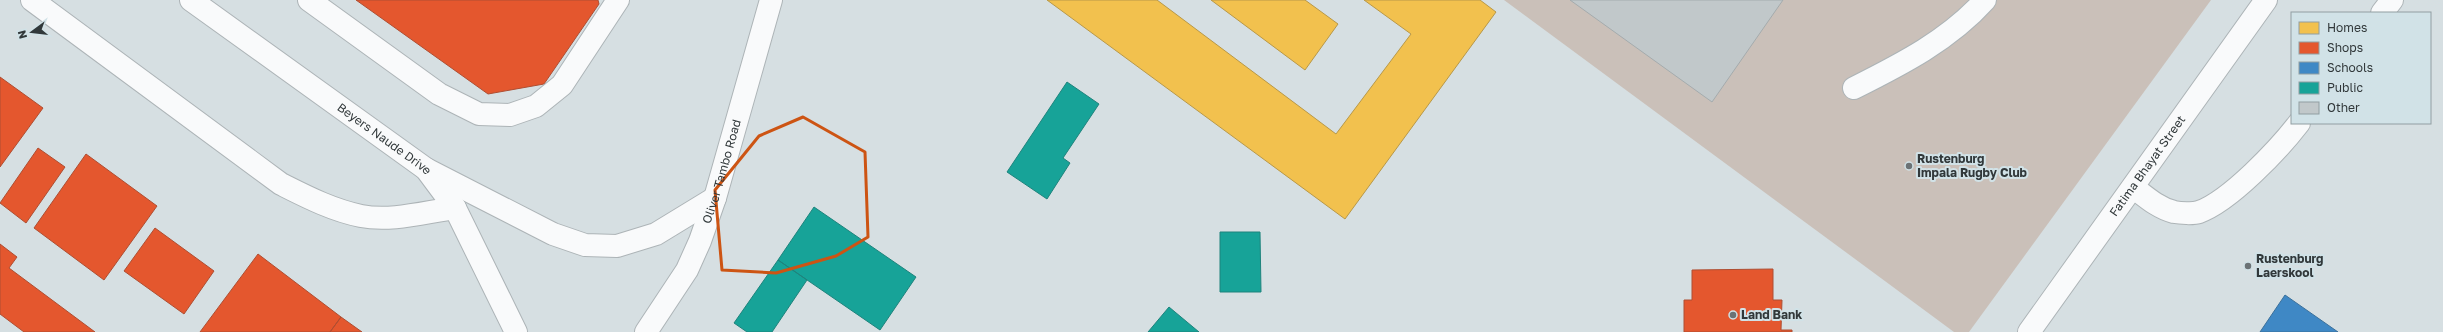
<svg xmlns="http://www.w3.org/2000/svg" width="2443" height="332" font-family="'Golos Text',sans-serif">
<rect width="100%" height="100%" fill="#d6dfe2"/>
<!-- green -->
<path fill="#cac0b9" d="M1504,0H2211L1969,332H1954Z"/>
<!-- homes -->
<path fill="#f2c14e" stroke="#b89848" d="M1047,0H1157L1336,134L1411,34L1364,0H1480L1496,12L1345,219Z
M1211,0H1305L1338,24L1305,70Z"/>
<!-- shops -->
<path fill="#e4572e" stroke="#ae4e32" d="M356,0H598L599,4L544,84L488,94Z
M0,77L43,108L0,167Z
M38,148L65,167L26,223L0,203Z
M86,154L157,206L104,280L34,228Z
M155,228L214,271L184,314L124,271Z
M0,244L17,257L9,268L95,332H24L0,314Z
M258,254L341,317L330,332H200Z
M1773,269V300H1782L1781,330H1792V332H1684V300H1692V270Z
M341,317L362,332H330Z"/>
<!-- schools -->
<path fill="#3f88c5" stroke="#3b709b" d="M2285,295L2338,332H2260Z"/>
<!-- public -->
<path fill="#17a398" stroke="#1f837c" d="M1067,82L1099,104L1063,158L1070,163L1047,199L1007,172Z
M814,207L916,277L880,330L778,260Z
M1220,232H1260L1261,292H1220Z
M778,260L807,280L772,332H747L734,323Z
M1169,307L1199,332H1148Z"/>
<!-- building -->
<path fill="#c1c8ca" stroke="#a4abad" d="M1570,0H1783L1712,102Z"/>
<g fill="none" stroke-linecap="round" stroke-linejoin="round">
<defs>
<g id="minor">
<path d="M32,0L281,184C307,197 332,210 361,216C391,222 425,212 455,208"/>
<path id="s1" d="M191,0L426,169L455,208L516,332"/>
<path d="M309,0L439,94L479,114L510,115L536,106L562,85L618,0"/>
<path d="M2382,13L2392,0"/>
<path d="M1854,88C1902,64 1949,40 1985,0"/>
<path d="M2133,187C2146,197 2158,208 2174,212C2180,213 2193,214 2199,212C2230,201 2279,149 2299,123"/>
<path id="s2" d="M2029,332L2266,0"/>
</g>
<g id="major">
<path d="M426,169L553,234L585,245L617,246L656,234L715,198"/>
<path id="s3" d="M646,332L687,270L700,241L715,198L771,0"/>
</g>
</defs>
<!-- minor casing -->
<use href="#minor" stroke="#adb4b7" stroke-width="24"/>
<!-- major casing -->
<use href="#major" stroke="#adb4b7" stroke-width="24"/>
<!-- minor -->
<use href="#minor" stroke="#f9fafb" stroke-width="22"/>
<!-- major -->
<use href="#major" stroke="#f9fafb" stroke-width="22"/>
</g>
<!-- marked area -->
<path fill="none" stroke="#cd5413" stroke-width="3" stroke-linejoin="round" d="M803,117L865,152L868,237L836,256L776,273L722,270L715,190L759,136Z"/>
<!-- markers -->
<g fill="#6b7275" stroke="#d1e2e7" stroke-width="1.5">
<circle cx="1909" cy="166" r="4"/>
<circle cx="2248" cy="266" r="4"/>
<circle cx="1733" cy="315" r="4"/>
</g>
<g text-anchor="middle" stroke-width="4" stroke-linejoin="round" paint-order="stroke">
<!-- street labels -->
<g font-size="12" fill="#31383a" stroke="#d1e2e7">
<text dy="4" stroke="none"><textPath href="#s1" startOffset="238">Beyers Naude Drive</textPath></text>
<text dy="4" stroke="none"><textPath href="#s2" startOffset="204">Fatima Bhayat Street</textPath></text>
<text dy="4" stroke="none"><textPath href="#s3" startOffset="179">Oliver Tambo Road</textPath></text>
</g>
<!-- poi labels -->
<g font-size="12" font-weight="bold" fill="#31383a" stroke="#d1e2e7" text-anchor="start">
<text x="1917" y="163">Rustenburg<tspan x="1917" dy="14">Impala Rugby Club</tspan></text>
<text x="2256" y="263">Rustenburg<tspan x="2256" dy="14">Laerskool</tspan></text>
<text x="1741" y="319">Land Bank</text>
</g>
</g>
<!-- legend -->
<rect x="2291" y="12" width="140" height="112" fill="#d1e2e7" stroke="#919ea2"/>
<rect x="2299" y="22" width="20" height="12" fill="#f2c14e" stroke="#919ea2"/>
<text x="2327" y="32" font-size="12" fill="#31383a">Homes</text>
<rect x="2299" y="42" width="20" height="12" fill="#e4572e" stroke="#919ea2"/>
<text x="2327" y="52" font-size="12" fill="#31383a">Shops</text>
<rect x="2299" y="62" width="20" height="12" fill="#3f88c5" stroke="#919ea2"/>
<text x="2327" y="72" font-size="12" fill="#31383a">Schools</text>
<rect x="2299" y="82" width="20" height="12" fill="#17a398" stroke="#919ea2"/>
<text x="2327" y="92" font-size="12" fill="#31383a">Public</text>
<rect x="2299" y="102" width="20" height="12" fill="#c1c8ca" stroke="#919ea2"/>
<text x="2327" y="112" font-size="12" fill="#31383a">Other</text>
<!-- north arrow -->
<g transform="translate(32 32) rotate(255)" stroke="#d1e2e7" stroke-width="3" paint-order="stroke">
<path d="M0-3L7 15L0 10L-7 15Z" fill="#31383a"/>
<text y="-6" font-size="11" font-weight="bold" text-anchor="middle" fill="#31383a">N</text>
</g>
</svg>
